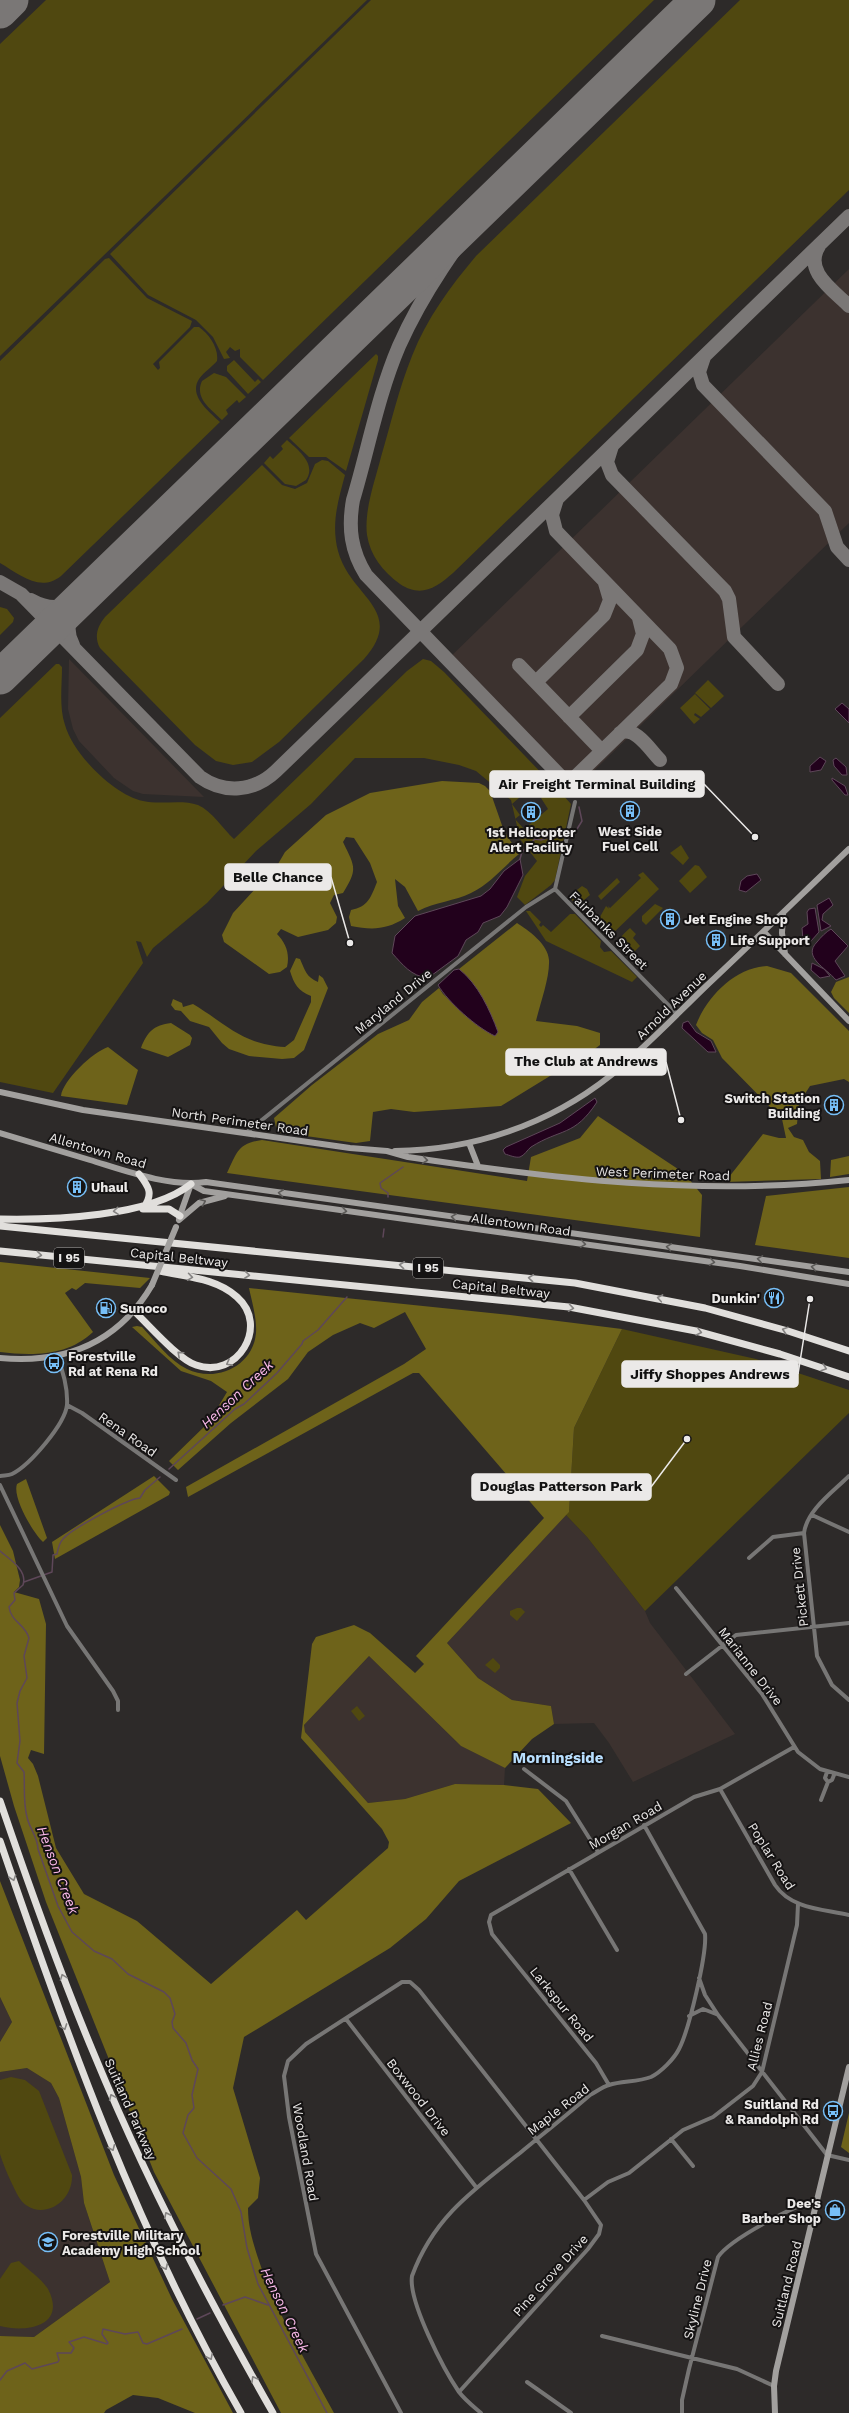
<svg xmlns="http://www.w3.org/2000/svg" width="849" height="2413" font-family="'Work Sans',sans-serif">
<rect width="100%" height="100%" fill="#2d2a29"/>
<!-- built -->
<path fill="#3c322f" d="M849,269V523L570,794L444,663Z
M69,659L204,797L143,794L133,791L114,778L79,741L73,729L68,709Z
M566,1515L587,1537L645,1611L650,1623L735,1734L633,1782L609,1743L594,1723L554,1724L551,1706L512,1700L478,1678L447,1643Z
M369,1656L461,1746L505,1768L504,1785L455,1784L405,1799L368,1803L305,1732L304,1725Z
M0,1997L12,2022L0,2042Z
M27,2068L51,2083L59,2098L81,2177L84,2203L110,2282L34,2337L0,2336V2072Z"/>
<!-- green -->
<path fill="#504810" d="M46,0H367L0,356V44Z
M371,0H654L263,380L240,357V349L235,351L230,347L226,352L230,358L224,359L213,337L196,320L148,295L110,254Z
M740,0H849V190L453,573C436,588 421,598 400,584C383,572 370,555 367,535C364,510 375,481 381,457C391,423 399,388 412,356C427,318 450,287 476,256Z
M109,258L147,298L192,321L190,327L153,364L158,370L160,368L159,362L194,327H199C209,334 219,348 217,361C212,367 204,372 199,379C188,396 210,412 220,422L61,576C40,593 19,574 0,563V361L105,259Z
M376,354L378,356V360L346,471L326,457H309L289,438Z
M234,360L255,382L258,379L261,382L248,394L227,371V366Z
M214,373L226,377L246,397L239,403L237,400L226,410L228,414L222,420C211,409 194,398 202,381Z
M287,440C298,450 317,464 306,480L296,486L285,484L264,463L270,456L273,459L283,449L281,446Z
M322,460L328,461L345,475C338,501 331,524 338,551C350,597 407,610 364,659L279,742L252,762L233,765L216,761L195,745L100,648C94,637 97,627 105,617L262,465L282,485L295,489L307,483L315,464Z
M0,607L7,609L14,618L13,622L0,635Z
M423,659L431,661L444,672L552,784L545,791H527L512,804L520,815L515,819L524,829L548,809L541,798L554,785L571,804L555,880L551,885L525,905L517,897L525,876L537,861L520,839L511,800L476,771L459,765L424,758H355L311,804L256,851L207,903L153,948L147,957L141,942L136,941L143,963L53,1093L0,1082V718L56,664H59L62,667C62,686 59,707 65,725C73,754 114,795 143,801C161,805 182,799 198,805C212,811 223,829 234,839L407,671Z
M708,680L724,696L711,708L695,693Z
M695,694L710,709L701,717L695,713L694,715L700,719L694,724L680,708Z
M681,845L689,858L683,865L670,853Z
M695,865L699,866L707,877L690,893L679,881Z
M643,872L659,889L610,936H606L596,924L606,906L624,923L609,909L608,906L610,908L641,878L638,875Z
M617,878L620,882L601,900L598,896Z
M582,886L587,889L590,895L578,905L568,897Z
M655,904L663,908L646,925L642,921V916Z
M526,911H530L541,922L539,925L541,927L543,925L551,932L570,914H575L601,941L600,947L604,952L611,951L637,977L632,982L546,941Z
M630,928L636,934L633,938L640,946L631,955H626C612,944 620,937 630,928Z
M622,1329L756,1359L849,1390V1413L645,1611L587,1537L566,1515L569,1511L574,1428Z
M517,1608H521L525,1612L517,1621L510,1615V1611Z
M493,1658L500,1665V1668L495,1673L485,1665Z
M357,1706L365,1716L359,1721L351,1711Z
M11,2077L25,2080L39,2091L72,2175C73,2208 32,2224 17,2194C11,2182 4,2167 0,2154C0,2139 0,2098 0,2080Z
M19,2261C27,2269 42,2279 48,2289C67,2326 27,2333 0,2326V2279L11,2263Z"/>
<!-- forest -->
<path fill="#6e631a" d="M442,781L479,783L485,786L490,791L504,831L519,854C502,868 490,884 471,893C455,901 435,902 418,911L405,887L395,879L398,906L405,918C386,930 372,930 351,926L349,917L351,910C368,907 371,897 377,882L370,863L354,838L346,837L343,842C355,867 358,869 343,893L334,895L330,903L337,917L336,923L328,930L298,937L281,929L277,934C286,943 290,954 287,967L280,972L269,974L224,942L222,935L233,913L278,864L285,852L326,815L370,793Z
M517,923C528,930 548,944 549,960C550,977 540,1004 536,1021L577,1026L600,1033V1045L577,1062L550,1076L501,1106L414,1112L391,1109L373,1112L370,1141L356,1143L277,1132L274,1118L312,1085L378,1034L409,1020L422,1002L439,988L443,994L478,1026L481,996L459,969Z
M296,958L300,959C305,970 306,977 318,982L319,975L323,978L328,988L304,1050L294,1058L282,1059L249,1056L229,1049L222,1043L209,1027L190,1021L181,1011L175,1010L171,1005L173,999L182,1003L183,1007L193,1004C228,1025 241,1044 285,1047L294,1040L311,1002V996C298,991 294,984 290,971Z
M767,966L791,973L849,1031V1082L844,1079L810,1086L799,1103L797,1124L788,1128L794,1137L803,1140L809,1152L820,1161L821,1179L725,1182L763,1134L779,1138H786L782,1119L722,1058L713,1040L702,1033L696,1025C707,996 736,967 767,966Z
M849,977V1013L834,998L831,992L836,982Z
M171,1023L190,1035L192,1038L190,1045L168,1057L141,1048C147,1032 154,1025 171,1023Z
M108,1047L138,1070L127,1105L61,1096C63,1080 93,1052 108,1047Z
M598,1116L684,1173L702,1195L700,1237L227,1173C237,1152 238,1143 262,1140L527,1181L531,1157L580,1138Z
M849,1156V1174L830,1177L831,1160Z
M849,1187V1258L755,1245L766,1196Z
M0,1262L150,1278L140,1288L85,1283L76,1290L72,1288L65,1293L93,1332C68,1356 33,1356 0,1352Z
M249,1288L510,1315L622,1329L574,1428L569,1512L447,1643L478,1678L512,1700L551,1706L554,1724L532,1739L505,1768L461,1746L369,1656L304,1725L305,1732L368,1803L405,1799L455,1784L504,1785L538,1789L571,1823L459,1881L426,1919L390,1948L244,2037L233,2088L260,2178L258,2198L248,2208C248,2225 252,2239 257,2255C275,2311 306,2361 334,2413H281L154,2172L46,1902L14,1806L0,1756V1525L13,1551L20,1580L19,1587L14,1592L39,1599L46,1624L44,1754L31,1750L28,1758L33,1764L38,1776L56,1848L84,1894L137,1921L211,1984L297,1910L306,1920L388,1848L389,1842L382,1829L301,1738L312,1644L316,1637L354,1625L370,1633L415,1673L424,1664L416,1656L544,1518L419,1373H413L188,1497L186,1487L404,1364L426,1349L405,1312L374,1328L360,1323L333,1335L308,1352L288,1379L231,1423L178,1470L169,1461L209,1422L227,1392L211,1381L181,1371L132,1327L137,1326L142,1327C155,1341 170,1361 187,1369C215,1383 253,1367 256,1333C257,1319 252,1302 249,1288Z
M154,1476L170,1492L169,1495L55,1559L52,1542Z
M26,1479L47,1538L43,1542C33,1533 12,1497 17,1484Z
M0,1881L114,2175L172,2299L233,2413H195L158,2398L133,2395L106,2410L104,2413H0V2336L34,2337L110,2282L84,2203L81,2177L59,2098L51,2083L27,2068L0,2072V2042L12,2022L0,1997Z
M849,2113V2153L841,2147Z"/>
<!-- water -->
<path fill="#22011c" stroke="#5e4759" d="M842,703L849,709V723L835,709Z
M820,757L826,761L821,770L810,772V766Z
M836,758L846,767L847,775H842L834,766L833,760Z
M832,778L845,786L848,795H845L832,780Z
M520,859L523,875L507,907L500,916L483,923L478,932L466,940L458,956L428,978C411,976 403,965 392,953L395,936L415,916L481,896L490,889L504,871Z
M757,874L761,880L746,892L739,890L741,881L747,876Z
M829,898L833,905L823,914L822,920L831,926L821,931L817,905Z
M815,908L819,932L811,941L805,942L803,940L802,928L808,924L807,912L809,909Z
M831,929L848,946L835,961L845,976L836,980C826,968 802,957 817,942C821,937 826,932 831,929Z
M812,963L824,969L830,976L820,978L811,970Z
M459,969C478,984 490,1010 498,1032L495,1036C477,1028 448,1002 438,985L454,970Z
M688,1021L696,1032L711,1041L716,1052H708L682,1028L683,1023Z
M595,1098L597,1102C574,1137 561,1128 531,1147C527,1150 525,1155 520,1157C515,1158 509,1155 505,1154L503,1150L506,1147L560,1123Z"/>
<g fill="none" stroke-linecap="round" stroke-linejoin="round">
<!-- stream -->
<path stroke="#5e4759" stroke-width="1.5" d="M573,831L577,829L582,821L579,807
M520,859L522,852L535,839L541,840L561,833
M388,1197V1193L381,1188L380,1183L403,1167
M383,1237L384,1229
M169,1469L235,1409L244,1404L277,1373L302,1344L303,1341L318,1330L347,1297
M0,1551C9,1559 28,1570 23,1585L14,1593L15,1600L9,1607C11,1622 25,1624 29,1638L24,1656L27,1678L20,1691L17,1703L20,1741L17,1763L24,1772C25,1787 23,1802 27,1817C29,1828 38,1837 38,1849L58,1906L72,1932L94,1951L112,1959L128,1974L164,1992L170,1998L175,2014L172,2022L173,2028L186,2043L192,2060L198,2069L192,2095L194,2108L188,2115L183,2133L197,2158L231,2189L241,2212L247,2248L258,2284L327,2413
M24,1582L52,1572L53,1555L57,1554C58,1549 59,1543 63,1539C71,1529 127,1499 140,1498L145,1490L160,1477
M223,2305L245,2297L268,2305
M197,2319L210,2313
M0,2380L7,2371L25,2363L32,2369L58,2362L59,2360L57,2353H71L74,2348L69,2342L84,2337L107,2344L108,2343L102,2334L103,2329L125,2334L138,2332L143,2343L147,2344L182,2329"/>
<!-- taxiway -->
<path stroke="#7a7776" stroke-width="14" d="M495,196C458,243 423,292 399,346C378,395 368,450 353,500C348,528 351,551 366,575L568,784L671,684L677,668L670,649L556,531L552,515L557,499
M819,246C803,271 833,290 849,306
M704,357L699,372L703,385L825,511L837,547L849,560
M612,446L607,462L612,475L725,591L729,599L734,637L778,684
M0,582L21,594L200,777C224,794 254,792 276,771L849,216
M31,600C49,610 63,609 80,599
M73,645C64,629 70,614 80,600
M519,665L602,751
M536,682L604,615L610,600L605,583
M569,717L637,650L643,634L639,618
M620,733C635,725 651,751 660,760"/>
<!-- runway -->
<path stroke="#7a7776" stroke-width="35" d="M0,11L11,0
M0,677L698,0"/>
<!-- street -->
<path stroke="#777675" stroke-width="4" d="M575,802L555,889L677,1014
M247,1132L526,907L555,889
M67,1405L82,1413L176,1480
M0,1476C4,1475 8,1476 12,1474C30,1465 65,1424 67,1405C68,1389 63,1371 57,1356
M849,1476C833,1492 807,1510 804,1533L817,1656L832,1685L849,1700
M0,1485L67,1626L113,1691L118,1701V1710
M812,1515L849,1532
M749,1558L773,1537L804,1533
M676,1588L762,1694L798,1752L820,1769L849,1777
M686,1674L736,1635L849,1623
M524,1769L566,1801L598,1852
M827,1772L825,1778L828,1782L832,1780L834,1775
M720,1789L775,1885C791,1909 823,1909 849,1915
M821,1800L828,1782
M569,1869L617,1950
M699,1978L705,1995L718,2015L827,2155L849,2160
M689,2016L703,2009L716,2014
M346,2019L476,2187
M609,2085L596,2063L492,1934L489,1922L491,1915L694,1797L720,1789L794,1747
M671,2139L693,2166
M584,2200L608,2182L629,2173L683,2130L713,2117L753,2086L762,2072L797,1925L798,1904
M602,2336L737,2369L774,2386
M527,2382L571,2413
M401,2413L316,2254L289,2117L284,2076L288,2061L306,2044L402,1982H410L419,1990L584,2200L601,2225L599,2234L588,2249L459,2392
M481,2413C474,2407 465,2400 459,2392C444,2370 408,2301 412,2276C433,2218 473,2190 520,2153C543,2134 567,2115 590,2095C596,2092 602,2087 609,2085C622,2081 638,2082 651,2077C661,2072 674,2059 679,2049C689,2030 707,1954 705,1934L644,1825
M682,2413V2400L689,2369L718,2257C730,2239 795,2205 817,2200"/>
<!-- secondary -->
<path stroke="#a2a09e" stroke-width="6" d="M783,913L782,933L785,954
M764,932L849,1021
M0,1092L83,1110L350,1148L387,1151L408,1157C556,1179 699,1196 849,1180
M0,1133C30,1142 60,1151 90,1160C126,1171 168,1187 206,1182L849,1272
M469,1143L478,1166
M395,1151C473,1150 548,1125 610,1076C643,1050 673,1018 703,989C752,943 800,896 849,849
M191,1184L204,1191L740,1266L849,1284
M179,1218L191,1184
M179,1220L199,1203L225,1196
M0,1358C65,1364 118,1343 152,1285
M775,2413L774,2386L776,2371L849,2067"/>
<!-- highway -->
<path stroke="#e1dfdc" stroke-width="7" d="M139,1174C148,1186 154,1193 144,1207
M143,1209H169L180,1216
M0,1219C52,1220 150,1217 191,1184
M0,1226L575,1283L705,1308L788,1331L849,1351
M0,1251L569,1307L696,1331L780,1354L849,1377
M134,1311C149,1325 178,1359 196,1365C237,1380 270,1326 237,1297C216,1278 186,1277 160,1271
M0,1801C29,1886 59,1971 94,2054C145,2178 207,2297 273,2413
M0,1841C67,2037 137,2232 241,2413"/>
<!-- secondary-bridge -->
<path stroke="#a2a09e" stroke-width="6" d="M152,1285L176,1227"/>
</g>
<!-- one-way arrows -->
<defs><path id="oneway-chevron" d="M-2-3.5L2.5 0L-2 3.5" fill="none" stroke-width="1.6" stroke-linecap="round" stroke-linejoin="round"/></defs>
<g stroke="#5c5a58">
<use href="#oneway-chevron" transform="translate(425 1160) rotate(8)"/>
<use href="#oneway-chevron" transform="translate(281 1193) rotate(-172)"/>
<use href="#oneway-chevron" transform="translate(203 1202) rotate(-23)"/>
<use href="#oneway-chevron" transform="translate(344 1211) rotate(8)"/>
<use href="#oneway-chevron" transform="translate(454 1217) rotate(-172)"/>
<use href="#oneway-chevron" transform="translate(583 1244) rotate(8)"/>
<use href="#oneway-chevron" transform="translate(669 1247) rotate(-172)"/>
<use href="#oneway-chevron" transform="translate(760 1259) rotate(-171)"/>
<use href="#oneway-chevron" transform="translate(712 1262) rotate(8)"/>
<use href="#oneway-chevron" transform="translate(814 1267) rotate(-172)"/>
</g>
<g stroke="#858382">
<use href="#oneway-chevron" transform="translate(116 1211) rotate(175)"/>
<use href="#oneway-chevron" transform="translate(39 1255) rotate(6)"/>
<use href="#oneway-chevron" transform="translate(402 1265) rotate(-174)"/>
<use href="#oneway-chevron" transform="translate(247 1275) rotate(6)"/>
<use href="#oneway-chevron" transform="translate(190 1277) rotate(8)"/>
<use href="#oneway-chevron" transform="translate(531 1278) rotate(-174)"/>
<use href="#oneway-chevron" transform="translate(660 1298) rotate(-169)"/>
<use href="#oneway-chevron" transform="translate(571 1308) rotate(8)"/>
<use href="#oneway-chevron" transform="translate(785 1330) rotate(-163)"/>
<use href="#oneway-chevron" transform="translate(699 1332) rotate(14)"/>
<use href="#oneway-chevron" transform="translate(180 1354) rotate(-138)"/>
<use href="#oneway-chevron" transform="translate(229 1363) rotate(152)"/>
<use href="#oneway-chevron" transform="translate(824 1368) rotate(19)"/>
<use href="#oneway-chevron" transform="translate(13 1878) rotate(71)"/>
<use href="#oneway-chevron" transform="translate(63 1977) rotate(-111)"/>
<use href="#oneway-chevron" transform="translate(64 2027) rotate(70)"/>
<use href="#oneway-chevron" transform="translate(112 2097) rotate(-114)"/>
<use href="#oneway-chevron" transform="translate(112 2148) rotate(67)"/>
<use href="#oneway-chevron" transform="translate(167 2215) rotate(-116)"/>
<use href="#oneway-chevron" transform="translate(165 2267) rotate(65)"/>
<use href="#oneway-chevron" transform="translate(210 2357) rotate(63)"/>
<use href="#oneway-chevron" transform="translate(254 2379) rotate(-120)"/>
</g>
<!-- icons -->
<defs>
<symbol id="building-ring" viewBox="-11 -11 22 22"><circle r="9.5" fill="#151313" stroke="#77bff7" stroke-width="1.5"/><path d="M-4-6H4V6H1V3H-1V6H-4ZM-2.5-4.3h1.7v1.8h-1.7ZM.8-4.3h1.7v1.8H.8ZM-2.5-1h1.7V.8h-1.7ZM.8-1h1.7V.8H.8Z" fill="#77bff7"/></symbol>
<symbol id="restaurant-ring" viewBox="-11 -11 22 22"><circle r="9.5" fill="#151313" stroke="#77bff7" stroke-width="1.5"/><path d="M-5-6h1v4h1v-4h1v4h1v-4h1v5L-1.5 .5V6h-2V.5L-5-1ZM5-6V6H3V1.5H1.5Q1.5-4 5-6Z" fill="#77bff7"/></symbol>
<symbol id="fuel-ring" viewBox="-11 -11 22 22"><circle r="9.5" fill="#151313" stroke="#77bff7" stroke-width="1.5"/><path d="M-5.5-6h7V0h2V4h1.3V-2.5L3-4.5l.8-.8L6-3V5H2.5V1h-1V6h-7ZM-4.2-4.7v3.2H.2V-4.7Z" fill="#77bff7"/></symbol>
<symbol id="bus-ring" viewBox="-11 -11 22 22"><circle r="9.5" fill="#151313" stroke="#77bff7" stroke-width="1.5"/><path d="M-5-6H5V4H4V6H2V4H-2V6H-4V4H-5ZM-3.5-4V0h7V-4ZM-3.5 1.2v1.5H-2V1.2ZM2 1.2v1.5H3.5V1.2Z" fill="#77bff7"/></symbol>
<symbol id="shop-ring" viewBox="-11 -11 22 22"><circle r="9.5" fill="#151313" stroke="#77bff7" stroke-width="1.5"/><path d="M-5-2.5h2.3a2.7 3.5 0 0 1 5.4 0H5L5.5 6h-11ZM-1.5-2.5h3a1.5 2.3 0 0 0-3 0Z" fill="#77bff7"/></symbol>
<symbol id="school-ring" viewBox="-11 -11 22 22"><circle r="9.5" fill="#151313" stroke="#77bff7" stroke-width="1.5"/><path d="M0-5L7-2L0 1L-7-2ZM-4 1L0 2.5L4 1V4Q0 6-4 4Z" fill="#77bff7"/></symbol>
</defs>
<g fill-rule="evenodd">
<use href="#building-ring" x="619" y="800" width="22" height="22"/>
<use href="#building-ring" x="520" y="801" width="22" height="22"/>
<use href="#building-ring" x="659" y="908" width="22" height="22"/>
<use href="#building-ring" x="705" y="929" width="22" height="22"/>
<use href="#building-ring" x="823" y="1094" width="22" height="22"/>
<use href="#building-ring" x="66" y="1176" width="22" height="22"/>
<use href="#restaurant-ring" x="763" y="1287" width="22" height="22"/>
<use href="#fuel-ring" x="95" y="1297" width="22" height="22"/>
<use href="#bus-ring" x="43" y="1352" width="22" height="22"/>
<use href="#bus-ring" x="822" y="2100" width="22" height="22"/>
<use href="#shop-ring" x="824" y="2199" width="22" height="22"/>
<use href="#school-ring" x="37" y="2231" width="22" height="22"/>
</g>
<g text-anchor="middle" stroke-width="4" stroke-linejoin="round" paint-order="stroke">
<!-- shield labels -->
<g fill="#151313" stroke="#aba9a8" stroke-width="1">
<rect x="54" y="1248" width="30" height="20" rx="3"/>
<rect x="413" y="1258" width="30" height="20" rx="3"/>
</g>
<g font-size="12" font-weight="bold" fill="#ebe9e8">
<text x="69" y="1262">I 95</text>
<text x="428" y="1272">I 95</text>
</g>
<!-- poi labels -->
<g font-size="13" font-weight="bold" fill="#ebe9e8" stroke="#151313" text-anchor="start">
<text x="630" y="836" text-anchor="middle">West Side<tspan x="630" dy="15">Fuel Cell</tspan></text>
<text x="531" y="837" text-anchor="middle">1st Helicopter<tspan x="531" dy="15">Alert Facility</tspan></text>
<text x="684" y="924">Jet Engine Shop</text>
<text x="730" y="945">Life Support</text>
<text x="820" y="1103" text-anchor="end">Switch Station<tspan x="820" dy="15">Building</tspan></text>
<text x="91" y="1192">Uhaul</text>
<text x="760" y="1303" text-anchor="end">Dunkin'</text>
<text x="120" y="1313">Sunoco</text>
<text x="68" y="1361">Forestville<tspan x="68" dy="15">Rd at Rena Rd</tspan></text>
<text x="819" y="2109" text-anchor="end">Suitland Rd<tspan x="819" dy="15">&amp; Randolph Rd</tspan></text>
<text x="821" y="2208" text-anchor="end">Dee's<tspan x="821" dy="15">Barber Shop</tspan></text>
<text x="62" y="2240">Forestville Military<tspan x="62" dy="15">Academy High School</tspan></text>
</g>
<!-- street labels -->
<g font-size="13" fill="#ebe9e8" stroke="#151313">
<text transform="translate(609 930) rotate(45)" y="5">Fairbanks Street</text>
<text transform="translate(393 1001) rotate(-39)" y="5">Maryland Drive</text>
<text transform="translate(671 1005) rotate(-44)" y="5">Arnold Avenue</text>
<text transform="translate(240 1121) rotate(8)" y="5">North Perimeter Road</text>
<text transform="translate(98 1150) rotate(16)" y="5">Allentown Road</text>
<text transform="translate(663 1173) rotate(2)" y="5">West Perimeter Road</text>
<text transform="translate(521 1224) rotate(8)" y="5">Allentown Road</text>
<text transform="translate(179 1257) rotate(6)" y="5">Capital Beltway</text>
<text transform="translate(501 1288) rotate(6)" y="5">Capital Beltway</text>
<text transform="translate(128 1434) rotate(35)" y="5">Rena Road</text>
<text transform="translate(799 1587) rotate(-96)" y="5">Pickett Drive</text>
<text transform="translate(751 1666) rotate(52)" y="5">Marianne Drive</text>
<text transform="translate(625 1825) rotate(-30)" y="5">Morgan Road</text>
<text transform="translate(772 1856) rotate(58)" y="5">Poplar Road</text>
<text transform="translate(562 2004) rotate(51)" y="5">Larkspur Road</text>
<text transform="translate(759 2036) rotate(-76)" y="5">Allies Road</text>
<text transform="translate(419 2097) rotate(52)" y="5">Boxwood Drive</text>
<text transform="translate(131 2109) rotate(66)" y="5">Suitland Parkway</text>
<text transform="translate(558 2109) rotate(-38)" y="5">Maple Road</text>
<text transform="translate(306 2152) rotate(80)" y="5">Woodland Road</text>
<text transform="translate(550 2275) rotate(-48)" y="5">Pine Grove Drive</text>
<text transform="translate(786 2284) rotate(-76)" y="5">Suitland Road</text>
<text transform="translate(697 2299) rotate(-76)" y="5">Skyline Drive</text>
</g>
<!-- water labels -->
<g font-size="14" font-style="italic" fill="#fbb9ea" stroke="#151313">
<text transform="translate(237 1394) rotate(-43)" y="5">Henson Creek</text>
<text transform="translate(58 1870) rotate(69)" y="5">Henson Creek</text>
<text transform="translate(285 2310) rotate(64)" y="5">Henson Creek</text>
</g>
<!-- quarter labels -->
<g font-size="15" font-weight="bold" fill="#b8dfff" stroke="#151313">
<text x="558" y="1763">Morningside</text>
</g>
</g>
<!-- callouts -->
<path fill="none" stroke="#ebe9e8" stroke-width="1.5" d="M755 837L704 784M350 943L331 877M681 1120L666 1062M810 1299L798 1374M687 1439L651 1487"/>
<g fill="#ebe9e8" stroke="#151313" stroke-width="1.5">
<circle cx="755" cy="837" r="4"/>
<circle cx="350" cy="943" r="4"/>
<circle cx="681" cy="1120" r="4"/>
<circle cx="810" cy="1299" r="4"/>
<circle cx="687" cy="1439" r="4"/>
</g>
<g fill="#ebe9e8" stroke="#ebe9e8" stroke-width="1.5">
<rect x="490" y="771" width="214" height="26" rx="4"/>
<rect x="225" y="864" width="106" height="26" rx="4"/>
<rect x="506" y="1049" width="160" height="26" rx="4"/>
<rect x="622" y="1361" width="176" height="26" rx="4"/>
<rect x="472" y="1474" width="179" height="26" rx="4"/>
</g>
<g font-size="14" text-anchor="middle" font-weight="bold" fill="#111">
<text x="597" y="789">Air Freight Terminal Building</text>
<text x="278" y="882">Belle Chance</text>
<text x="586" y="1066">The Club at Andrews</text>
<text x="710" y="1379">Jiffy Shoppes Andrews</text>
<text x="561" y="1491">Douglas Patterson Park</text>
</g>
</svg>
